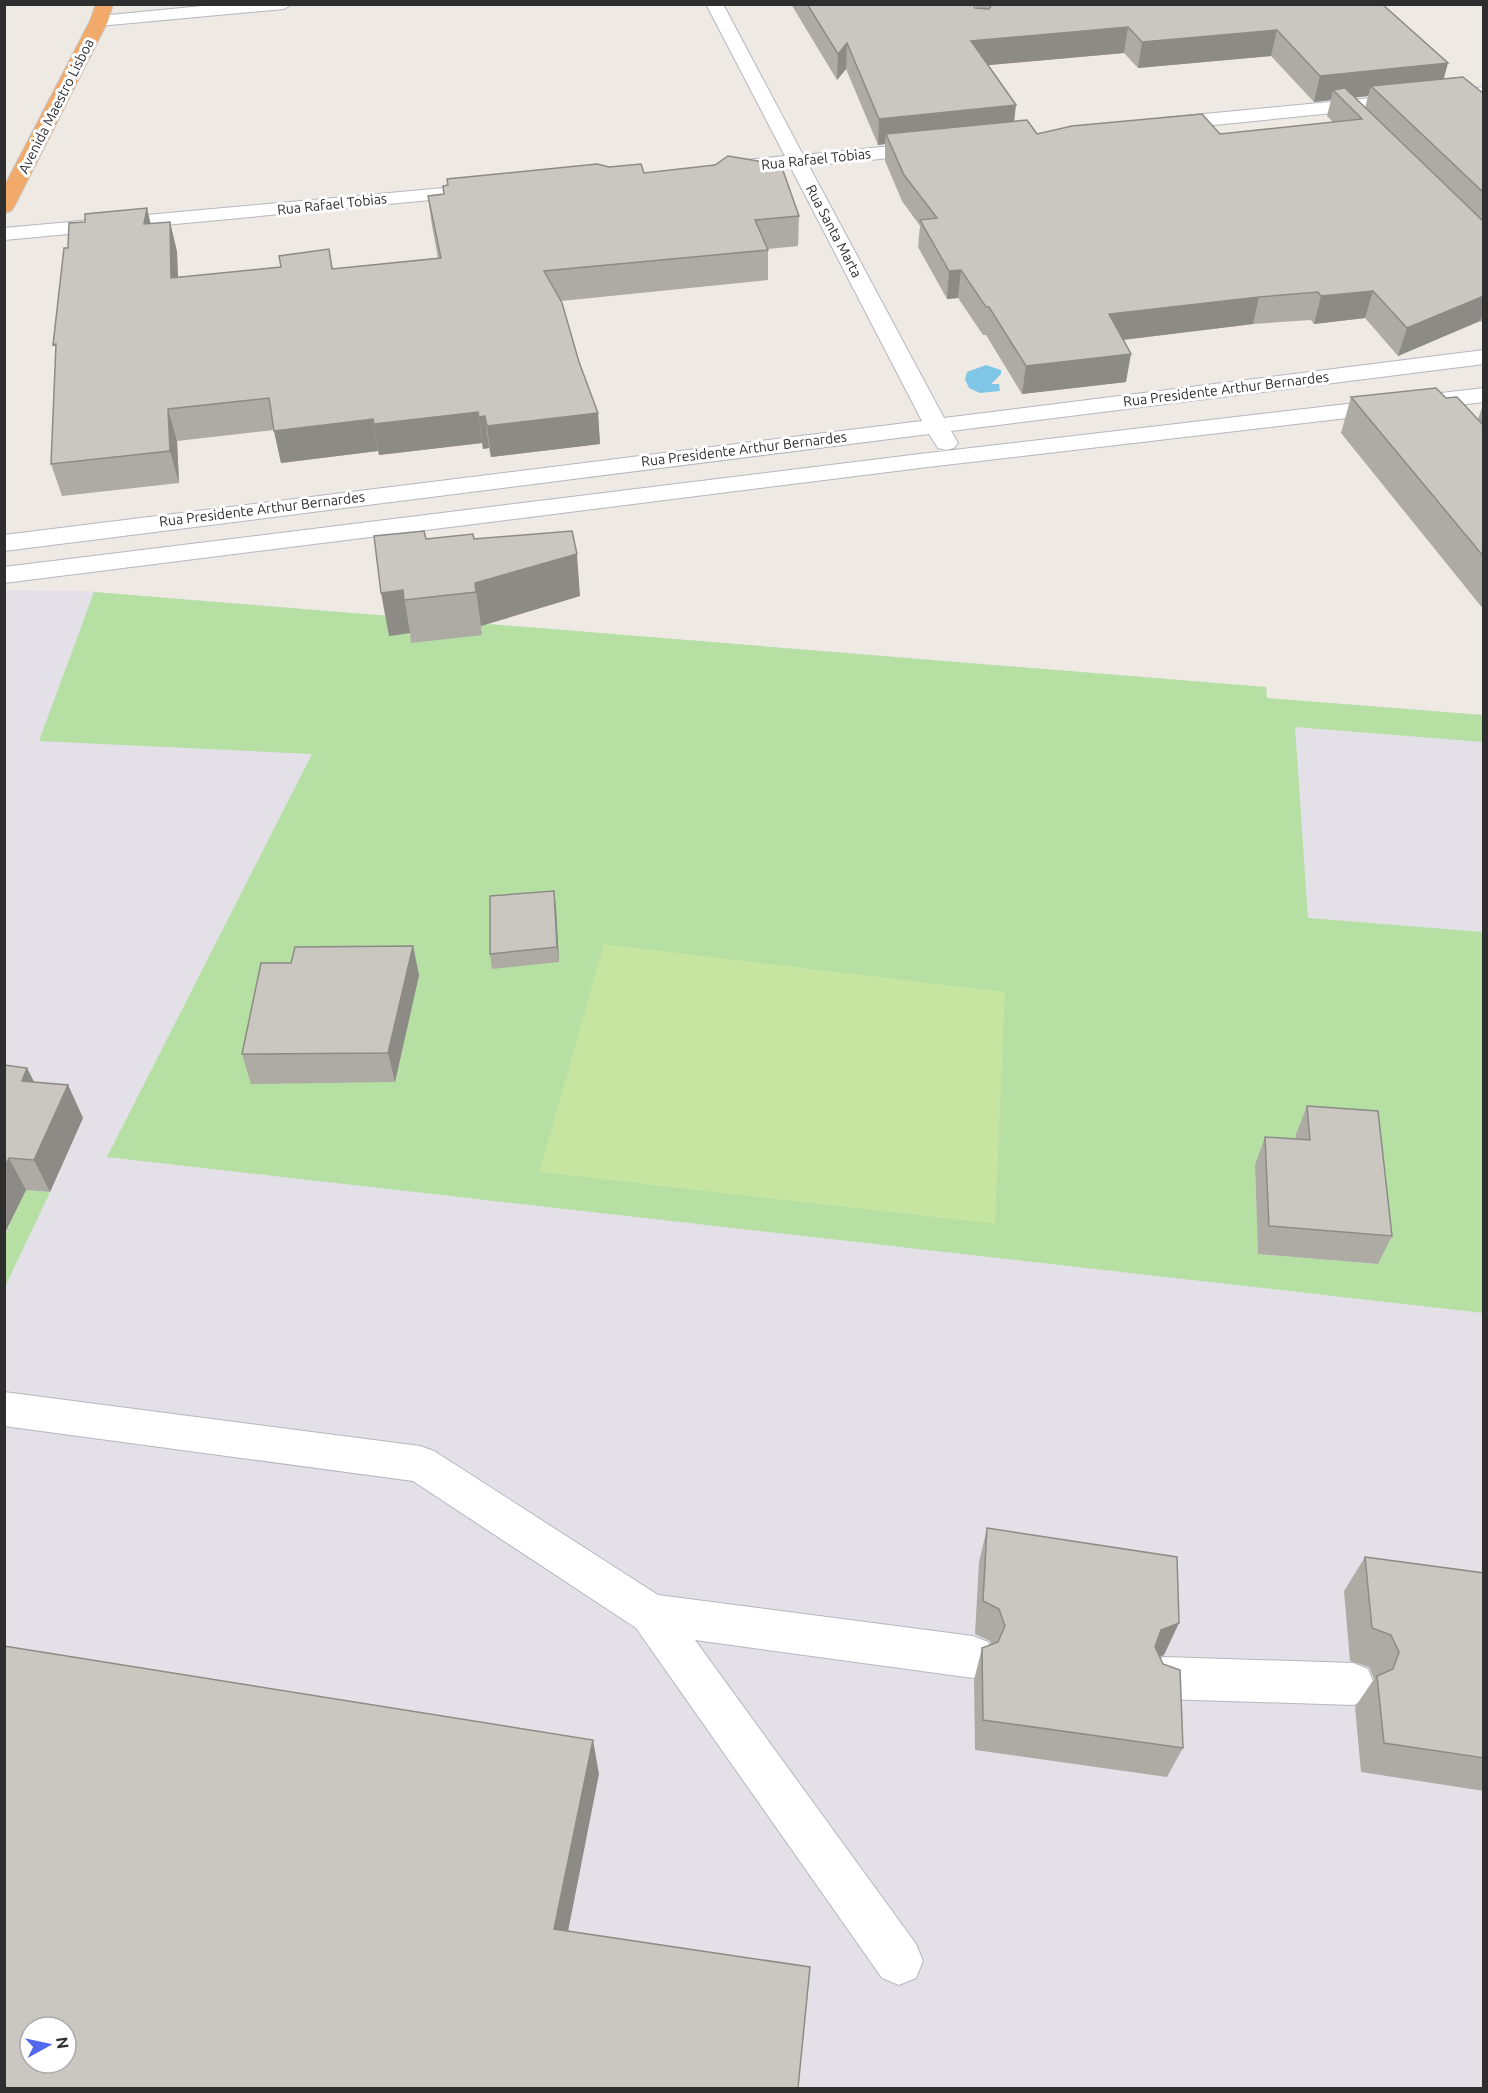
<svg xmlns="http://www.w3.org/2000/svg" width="1488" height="2093" font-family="Ubuntu,sans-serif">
<rect width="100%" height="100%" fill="#eee9e2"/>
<!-- industrial -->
<path fill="#e3e1e7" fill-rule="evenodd" d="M5,590L83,591L1266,687L1267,698L1483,715V2088H5ZM30,2027H66V2063H30Z"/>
<!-- green -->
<path fill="#b5dfa3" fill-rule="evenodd" d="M94,592L1266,687L1267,698L1483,715V742L1295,727L1308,918L1483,932V1313L107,1157L312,754L39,741ZM1296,1135L1378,1264L1258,1254L1255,1166L1298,1169Z
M26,1190L50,1192L5,1287V1235Z"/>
<!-- pitch -->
<path fill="#c5e5a0" d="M604,944L1005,992L995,1224L539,1172Z"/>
<!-- water -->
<path fill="#7fc6e6" d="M986,365L1001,370V374L991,384H999L1000,391L980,393L969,388L965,379L967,372Z"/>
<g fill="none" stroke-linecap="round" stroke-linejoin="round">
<defs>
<path id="minor" d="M223,4H292L284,9L99,26L93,25L90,21L93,17L99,16Z
M706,4H723L803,155L930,142L937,144L940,148L937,152L930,154L809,166L944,418L1484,350V364L951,431L958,443L954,448L946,450L938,448L929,434L4,551V535L922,421L791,168L727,174L720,172L717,168L720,164L727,162L785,156Z
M1484,87V98L1163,130L1156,128L1154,124L1156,120L1163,118Z
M488,184L495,186L498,190L495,194L4,240V228Z
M1484,388V402L928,467L4,583V567L928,453Z
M4,1392L420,1446L434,1451L658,1595L973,1636L988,1642L994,1657L988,1672L973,1678L695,1640L916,1944L923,1961L916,1978L899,1985L882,1978L636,1628L413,1481L4,1426Z
M1164,1657L1353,1663L1368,1669L1374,1684L1368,1699L1353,1705L1164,1699L1149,1693L1143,1678L1149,1663Z"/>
<path id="highway" d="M96,4H113L108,21L14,207L11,211L4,213V187L90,21Z"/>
</defs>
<!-- minor casing -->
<use href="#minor" stroke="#b5b7c0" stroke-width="2"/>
<!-- highway casing -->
<use href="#highway" stroke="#c9c9c9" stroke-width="2"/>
<!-- minor -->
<use href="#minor" fill="#fff" fill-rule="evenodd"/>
<!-- highway -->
<use href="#highway" fill="#f1aa69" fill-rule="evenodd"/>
</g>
<!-- wall -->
<path fill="#aeaba5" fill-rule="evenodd" d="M791,4H973L975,8H977L974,4H1382L1443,79L1484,94V323L1480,321L1398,356L1365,318L1314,324L1311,320L1253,324L1123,340L1126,382L1022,394L986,335H983L958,298L947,299L918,247L920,226L902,201L885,161V144L878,145L846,69L837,80ZM1124,53L1138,68L1271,56L1314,102L1331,100L1327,116L1333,122L1220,134H1037L1014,121L988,65ZM1368,96L1365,108L1355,98L1357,97Z
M609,167L644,173L799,216L798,246L768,249V280L561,301L579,362L598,413L600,444L491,457L489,448L483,449L482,443L379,455L378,451L281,463L274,430L177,441L179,483L62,496L51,464L68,248L85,222L151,224L170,222L177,252L178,277L281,267L329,249L333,269L438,258L432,226L428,196L444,194L443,186Z
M1351,397L1446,398L1478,419L1484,402V610L1341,433Z
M426,539H474L580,596L481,626L482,635L411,643L410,633L389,636Z
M556,907L559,962L492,969L490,954Z
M413,946L419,975L395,1082L251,1084L242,1054L291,963Z
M4,1065L27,1068L34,1082L68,1085L83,1118L50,1192L26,1190L4,1235Z
M1307,1106L1392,1236L1378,1264L1258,1254L1255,1165L1265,1137L1296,1139V1134Z
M987,1528L1164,1655L1160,1657L1183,1748L1167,1777L975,1750L974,1680L982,1648L991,1645L990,1641L975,1634L979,1562Z
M1365,1557L1484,1573V1791L1361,1772L1355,1707L1374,1679L1369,1667L1350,1661L1344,1591Z"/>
<!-- shaded-wall -->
<path fill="#8d8b86" d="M1128,27L1124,53L968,67L971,41Z
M1277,30L1271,56L1138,68L1142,42Z
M847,43L846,69L837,80L838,54Z
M1448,63L1441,89L1371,86L1368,96L1342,99L1333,90L1331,100L1314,102L1320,76Z
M1016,105L1013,132L886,134L885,144L878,145L879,119Z
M147,208L154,238L144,224Z
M170,222L177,252L179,309L171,278Z
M961,270L958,298L947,299L949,271Z
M1373,291L1365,318L1314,324L1321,296Z
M1484,296V310L1480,321L1398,356L1407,328Z
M1259,297L1253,324L1105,342L1109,314Z
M1131,354L1126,382L1022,394L1026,366Z
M168,409L177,441L179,483L170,451Z
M478,412L482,443L379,455L374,424Z
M598,413L600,444L491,457L487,426Z
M485,416L489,448L483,449L479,417Z
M373,419L378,451L281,463L274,431Z
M577,554L580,596L481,626L475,583Z
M403,590L410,633L389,636L381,593Z
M554,891L556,907L559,962L557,947Z
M413,946L419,975L395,1082L388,1053Z
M27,1068L43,1100L22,1081Z
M68,1085L83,1118L50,1192L34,1160Z
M9,1158L26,1190L4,1235V1167Z
M1179,1623L1164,1655L1147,1662L1161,1630Z
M593,1740L599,1774L563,1957L554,1929Z"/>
<!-- building -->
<path fill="#cac7c0" stroke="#8d8b86" stroke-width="1.5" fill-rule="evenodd" d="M807,4H973L975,8L989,9L992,4H1382L1448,63L1320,76L1277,30L1142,42L1128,27L971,41L1016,105L879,119L847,43L838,54Z
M1463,77L1484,94V193L1371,86Z
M1345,88L1484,222V296L1407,328L1373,291L1321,296L1318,292L1259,297L1109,314L1131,354L1026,366L989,307H986L961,270L949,271L920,220L937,218L904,175L886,134L1027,120L1037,134L1072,126L1202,114L1220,134L1362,119L1333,90Z
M728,156L781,165L799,216L755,220L768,250L544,271L562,303L579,362L598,413L487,426L485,416L479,417L478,412L374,424L373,419L274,431L269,398L168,409L170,451L51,464L56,344L53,345L64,248H68L69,223L85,222V214L147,208L144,224L170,222L171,278L281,267L279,256L329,249L332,269L441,258L428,196L444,194L443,186L448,185L447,179L597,164L609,167L641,164L644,173L715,165Z
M1436,388L1446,398L1457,397L1484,426V557L1351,397Z
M424,531L426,539L473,534L474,539L572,531L577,554L475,583L476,592L404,600L403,590L381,593L374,536Z
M554,891L557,947L490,954V896Z
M413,946L388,1053L242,1054L261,963H291L295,947Z
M4,1065L27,1068L22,1081L68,1085L34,1160L9,1158L4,1167Z
M1307,1106L1378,1111L1392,1236L1269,1226L1265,1137L1310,1140Z
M987,1528L1177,1557L1179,1623L1161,1630L1155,1647L1163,1664L1180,1670L1183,1748L983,1720L982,1648L998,1642L1005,1626L999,1609L983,1601Z
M1365,1557L1484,1573V1758L1384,1743L1377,1676L1393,1669L1399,1652L1391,1635L1372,1628Z
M4,1646L593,1740L554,1929L810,1967L798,2088H4ZM30,2027H66V2063H30Z"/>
<g text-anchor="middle" stroke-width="6" stroke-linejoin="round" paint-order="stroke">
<!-- far-street labels -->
<g font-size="14" fill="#2e2e2e" stroke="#fff">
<text transform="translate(56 106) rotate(-63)" y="5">Avenida Maestro Lisboa</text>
<text transform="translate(816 159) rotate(-6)" y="5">Rua Rafael Tobias</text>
<text transform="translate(332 204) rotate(-6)" y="5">Rua Rafael Tobias</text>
<text transform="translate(834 231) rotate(62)" y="5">Rua Santa Marta</text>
<text transform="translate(1226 389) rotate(-7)" y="5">Rua Presidente Arthur Bernardes</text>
<text transform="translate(744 449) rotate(-7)" y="5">Rua Presidente Arthur Bernardes</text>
<text transform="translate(262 509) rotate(-7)" y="5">Rua Presidente Arthur Bernardes</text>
</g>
</g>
<!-- border -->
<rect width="1488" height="2093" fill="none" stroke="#2e2e2e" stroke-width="12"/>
<!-- north arrow -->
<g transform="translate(48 2045) rotate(82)"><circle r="28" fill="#ffffff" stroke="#ababab" stroke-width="1.5"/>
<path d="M0-4.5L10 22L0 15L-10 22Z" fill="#5167ec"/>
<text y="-9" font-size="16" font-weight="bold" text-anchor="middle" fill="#2e2e2e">N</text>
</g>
</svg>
